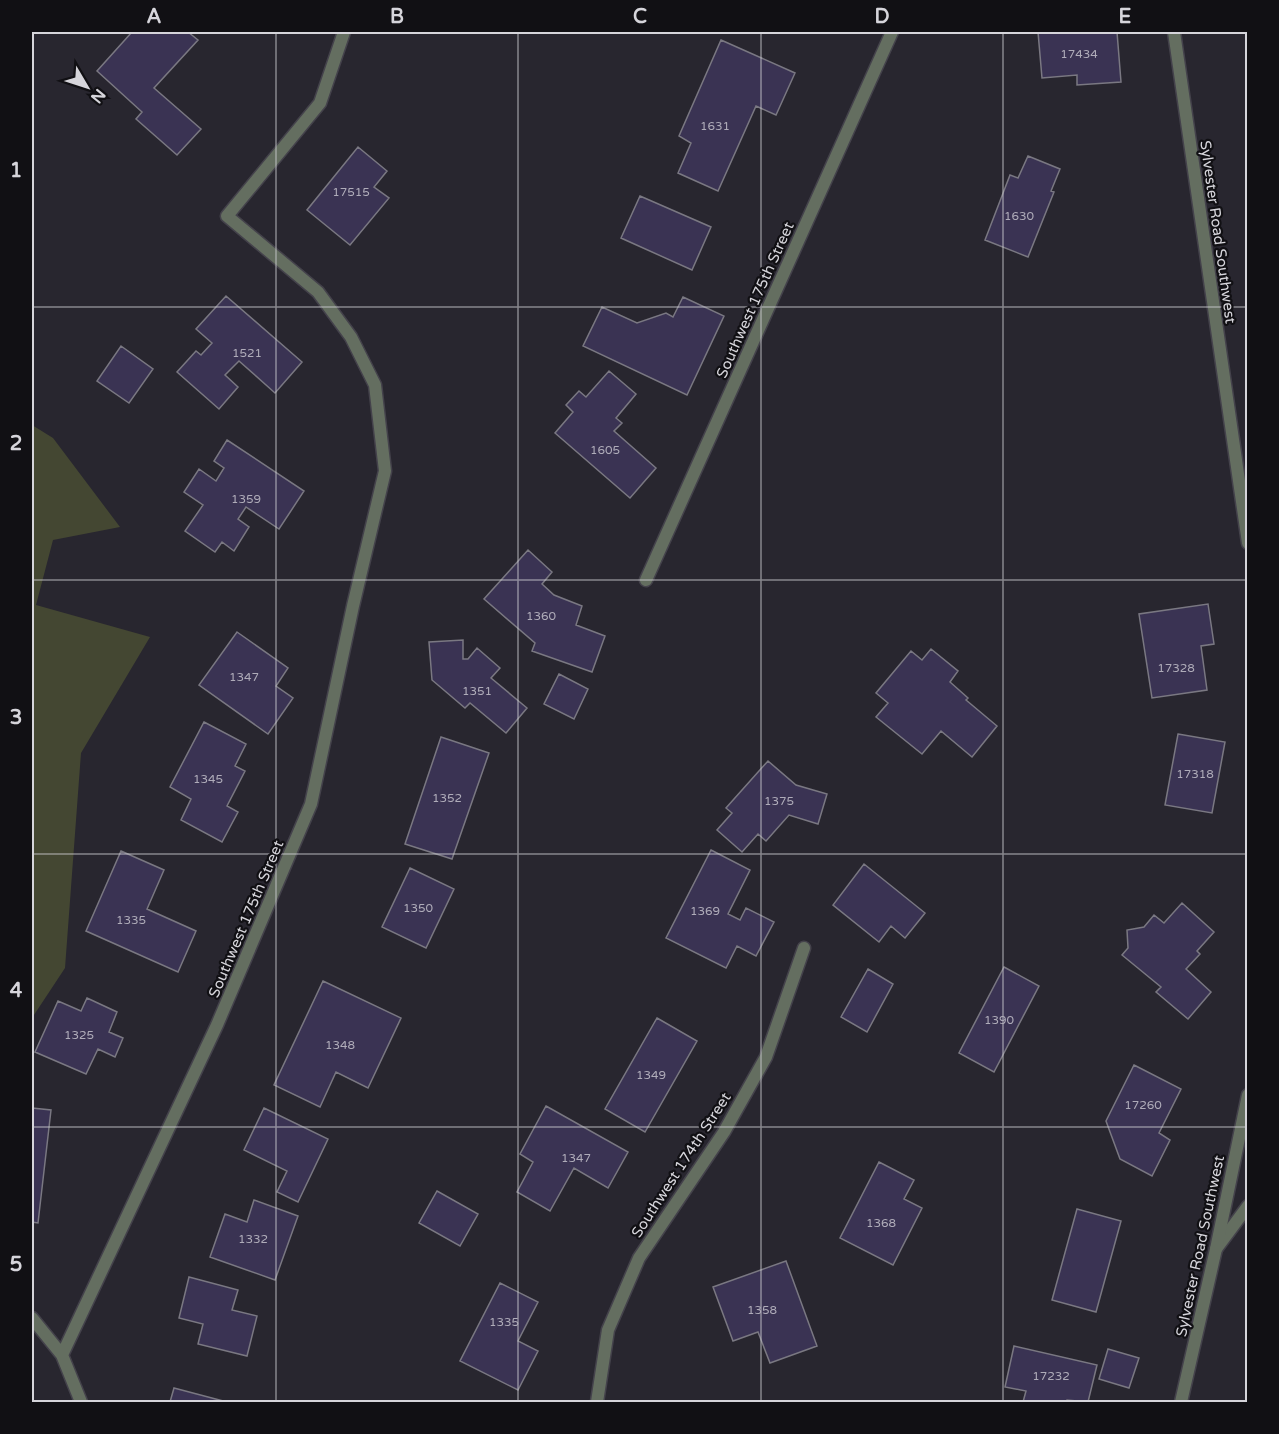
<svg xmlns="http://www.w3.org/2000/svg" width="1279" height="1434" font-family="'Varela Round',sans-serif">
<rect width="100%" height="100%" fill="#28262f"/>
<!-- green -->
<path fill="#444732" d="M32,425L53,438L120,527L53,540L36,605L150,637L81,753L65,968L32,1018Z"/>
<!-- building -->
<path fill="#3a3353" stroke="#7a7882" stroke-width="1.5" d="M132,32H188L198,40L154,88L201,129L177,155L136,119L142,112L97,71Z
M1038,32H1117L1121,82L1077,85V75L1042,78Z
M721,40L795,73L776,115L756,106L718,191L678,173L691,143L679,136Z
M358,147L387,171L374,187L389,198L350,245L307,210Z
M1028,156L1060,169L1051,191L1054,192L1028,257L985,240L1010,175L1018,178Z
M640,196L711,227L692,270L621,238Z
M226,296L302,362L275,393L239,361L225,375L238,387L219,409L177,372L196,351L201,355L212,343L196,329Z
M683,297L724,316L687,395L583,346L602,307L637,323L666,313L673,317Z
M121,346L153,369L129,403L97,381Z
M609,371L636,394L616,418L622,423L614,431L656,468L630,498L555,433L573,412L566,405L579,391L586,397Z
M227,440L304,491L279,529L246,507L238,519L249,527L234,551L222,542L215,552L185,531L203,505L184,492L199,469L216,481L224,468L214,461Z
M528,550L552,572L542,584L554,595L582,606L576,625L605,636L592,672L532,651L535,643L484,599Z
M1208,604L1214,644L1201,646L1207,690L1152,698L1139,614Z
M237,632L288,668L276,686L293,698L268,734L199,685Z
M463,640V659H468L477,648L500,668L491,678L527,708L506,733L470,703L465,708L432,680L429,642Z
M931,649L958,671L950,682L968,698L966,700L997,726L972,757L941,731L922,754L876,717L888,703L876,693L911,651L922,660Z
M559,674L588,689L574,719L544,704Z
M204,722L246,744L235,766L245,771L227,806L238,812L222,842L181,820L191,799L170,787Z
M1178,734L1225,742L1212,813L1165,805Z
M441,737L489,753L452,859L405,844Z
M768,761L796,785L827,794L818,824L789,815L766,841L758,834L742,852L717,830L732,813L726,808Z
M711,850L750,870L728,914L740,920L746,908L774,922L756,956L737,946L726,968L666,938Z
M121,851L164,870L147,909L196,931L178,972L86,931Z
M864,864L925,913L905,938L891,926L879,942L833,905Z
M410,868L454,889L426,948L382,927Z
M1182,903L1214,932L1197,951L1200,954L1186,969L1211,992L1188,1019L1156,992L1161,987L1122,955L1128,948L1127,930L1144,927L1154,915L1164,923Z
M1004,967L1039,986L994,1072L959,1053Z
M868,969L893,984L867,1032L841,1017Z
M323,981L401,1018L368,1088L336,1072L320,1107L274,1085Z
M87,998L117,1012L109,1032L123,1038L115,1057L98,1049L86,1074L35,1052L58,1001L81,1011Z
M657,1018L697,1041L645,1132L605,1109Z
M1134,1065L1181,1089L1159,1133L1170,1140L1152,1176L1120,1159L1106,1121Z
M546,1106L628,1152L608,1188L574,1168L550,1211L517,1192L533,1162L520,1154Z
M32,1108L51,1110L38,1223L32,1222Z
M264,1108L328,1139L298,1202L277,1192L287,1171L244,1150Z
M879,1162L914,1180L904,1199L922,1208L893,1265L840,1238Z
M437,1191L478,1214L460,1246L419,1223Z
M254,1200L298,1216L275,1280L210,1257L225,1214L247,1222Z
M1077,1209L1121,1221L1096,1312L1052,1300Z
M786,1261L817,1346L770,1363L758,1332L733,1341L713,1287Z
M189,1277L238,1290L232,1310L257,1316L247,1356L198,1344L203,1324L179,1318Z
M500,1283L538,1302L518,1341L538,1351L518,1390L460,1361Z
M1014,1346L1097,1365L1088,1402L1067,1400L1066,1402H1023L1026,1391L1005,1387Z
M1108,1349L1139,1358L1129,1388L1099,1379Z
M174,1388L227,1402H170Z"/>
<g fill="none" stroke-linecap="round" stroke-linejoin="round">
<defs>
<path id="minor" d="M646,580L892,32
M1216,1249L1248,1206
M32,1318L62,1355L81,1402
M62,1355L217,1025L311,804L353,606L385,471L375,385L351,337L318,292L227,216L320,103L344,32
M597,1402L608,1330L639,1258L724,1132L766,1057L804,948"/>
<path id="tertiary" d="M1174,32L1248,543
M1181,1402L1216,1249L1248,1095"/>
</defs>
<!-- minor casing -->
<use href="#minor" stroke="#44424b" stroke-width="15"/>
<!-- tertiary casing -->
<use href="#tertiary" stroke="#44424b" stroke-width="15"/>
<!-- minor -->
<use href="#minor" stroke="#646e60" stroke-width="12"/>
<!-- tertiary -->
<use href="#tertiary" stroke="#646e60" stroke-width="12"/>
</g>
<!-- grid -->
<path fill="none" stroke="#d6d5db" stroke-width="1.5" stroke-opacity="0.55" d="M276,32V1402M518,32V1402M761,32V1402M1003,32V1402M32,307H1248M32,580H1248M32,854H1248M32,1127H1248"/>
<g text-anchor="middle" stroke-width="4.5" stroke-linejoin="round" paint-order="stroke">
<!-- number labels -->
<g font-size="12" fill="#afacb9">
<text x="1079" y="58">17434</text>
<text x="715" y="130">1631</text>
<text x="351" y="196">17515</text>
<text x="1019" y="220">1630</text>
<text x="247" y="357">1521</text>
<text x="605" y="454">1605</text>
<text x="246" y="503">1359</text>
<text x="541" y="620">1360</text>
<text x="1176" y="672">17328</text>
<text x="244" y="681">1347</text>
<text x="477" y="695">1351</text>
<text x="1195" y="778">17318</text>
<text x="208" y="783">1345</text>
<text x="447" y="802">1352</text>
<text x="779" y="805">1375</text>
<text x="418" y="912">1350</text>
<text x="705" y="915">1369</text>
<text x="131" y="924">1335</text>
<text x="999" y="1024">1390</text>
<text x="79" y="1039">1325</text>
<text x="340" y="1049">1348</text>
<text x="651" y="1079">1349</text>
<text x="1143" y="1109">17260</text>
<text x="576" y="1162">1347</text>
<text x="881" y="1227">1368</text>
<text x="253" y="1243">1332</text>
<text x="762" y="1314">1358</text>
<text x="504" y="1326">1335</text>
<text x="1051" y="1380">17232</text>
</g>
<!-- street labels -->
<g font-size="15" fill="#d6d5db" stroke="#111014">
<text transform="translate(1218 232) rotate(82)" y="5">Sylvester Road Southwest</text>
<text transform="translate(755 300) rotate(-66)" y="5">Southwest 175th Street</text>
<text transform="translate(246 919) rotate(-67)" y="5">Southwest 175th Street</text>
<text transform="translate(681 1165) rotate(-57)" y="5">Southwest 174th Street</text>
<text transform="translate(1200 1246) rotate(-78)" y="5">Sylvester Road Southwest</text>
</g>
</g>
<!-- border -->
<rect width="1279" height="1434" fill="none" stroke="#111014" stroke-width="66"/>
<!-- north arrow -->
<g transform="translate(87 87) rotate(129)" stroke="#111014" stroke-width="4.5" paint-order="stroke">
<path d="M0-4.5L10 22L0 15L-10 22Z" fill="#d6d5db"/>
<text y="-9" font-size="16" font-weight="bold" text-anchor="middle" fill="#d6d5db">N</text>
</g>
<rect x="33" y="33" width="1213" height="1368" fill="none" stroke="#d6d5db" stroke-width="2"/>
<g font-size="20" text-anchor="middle" font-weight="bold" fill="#d6d5db">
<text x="154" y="23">A</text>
<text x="397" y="23">B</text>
<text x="640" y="23">C</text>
<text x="882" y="23">D</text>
<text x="1125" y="23">E</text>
<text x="16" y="177">1</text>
<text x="16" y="450">2</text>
<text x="16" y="724">3</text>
<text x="16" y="997">4</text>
<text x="16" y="1271">5</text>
</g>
</svg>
